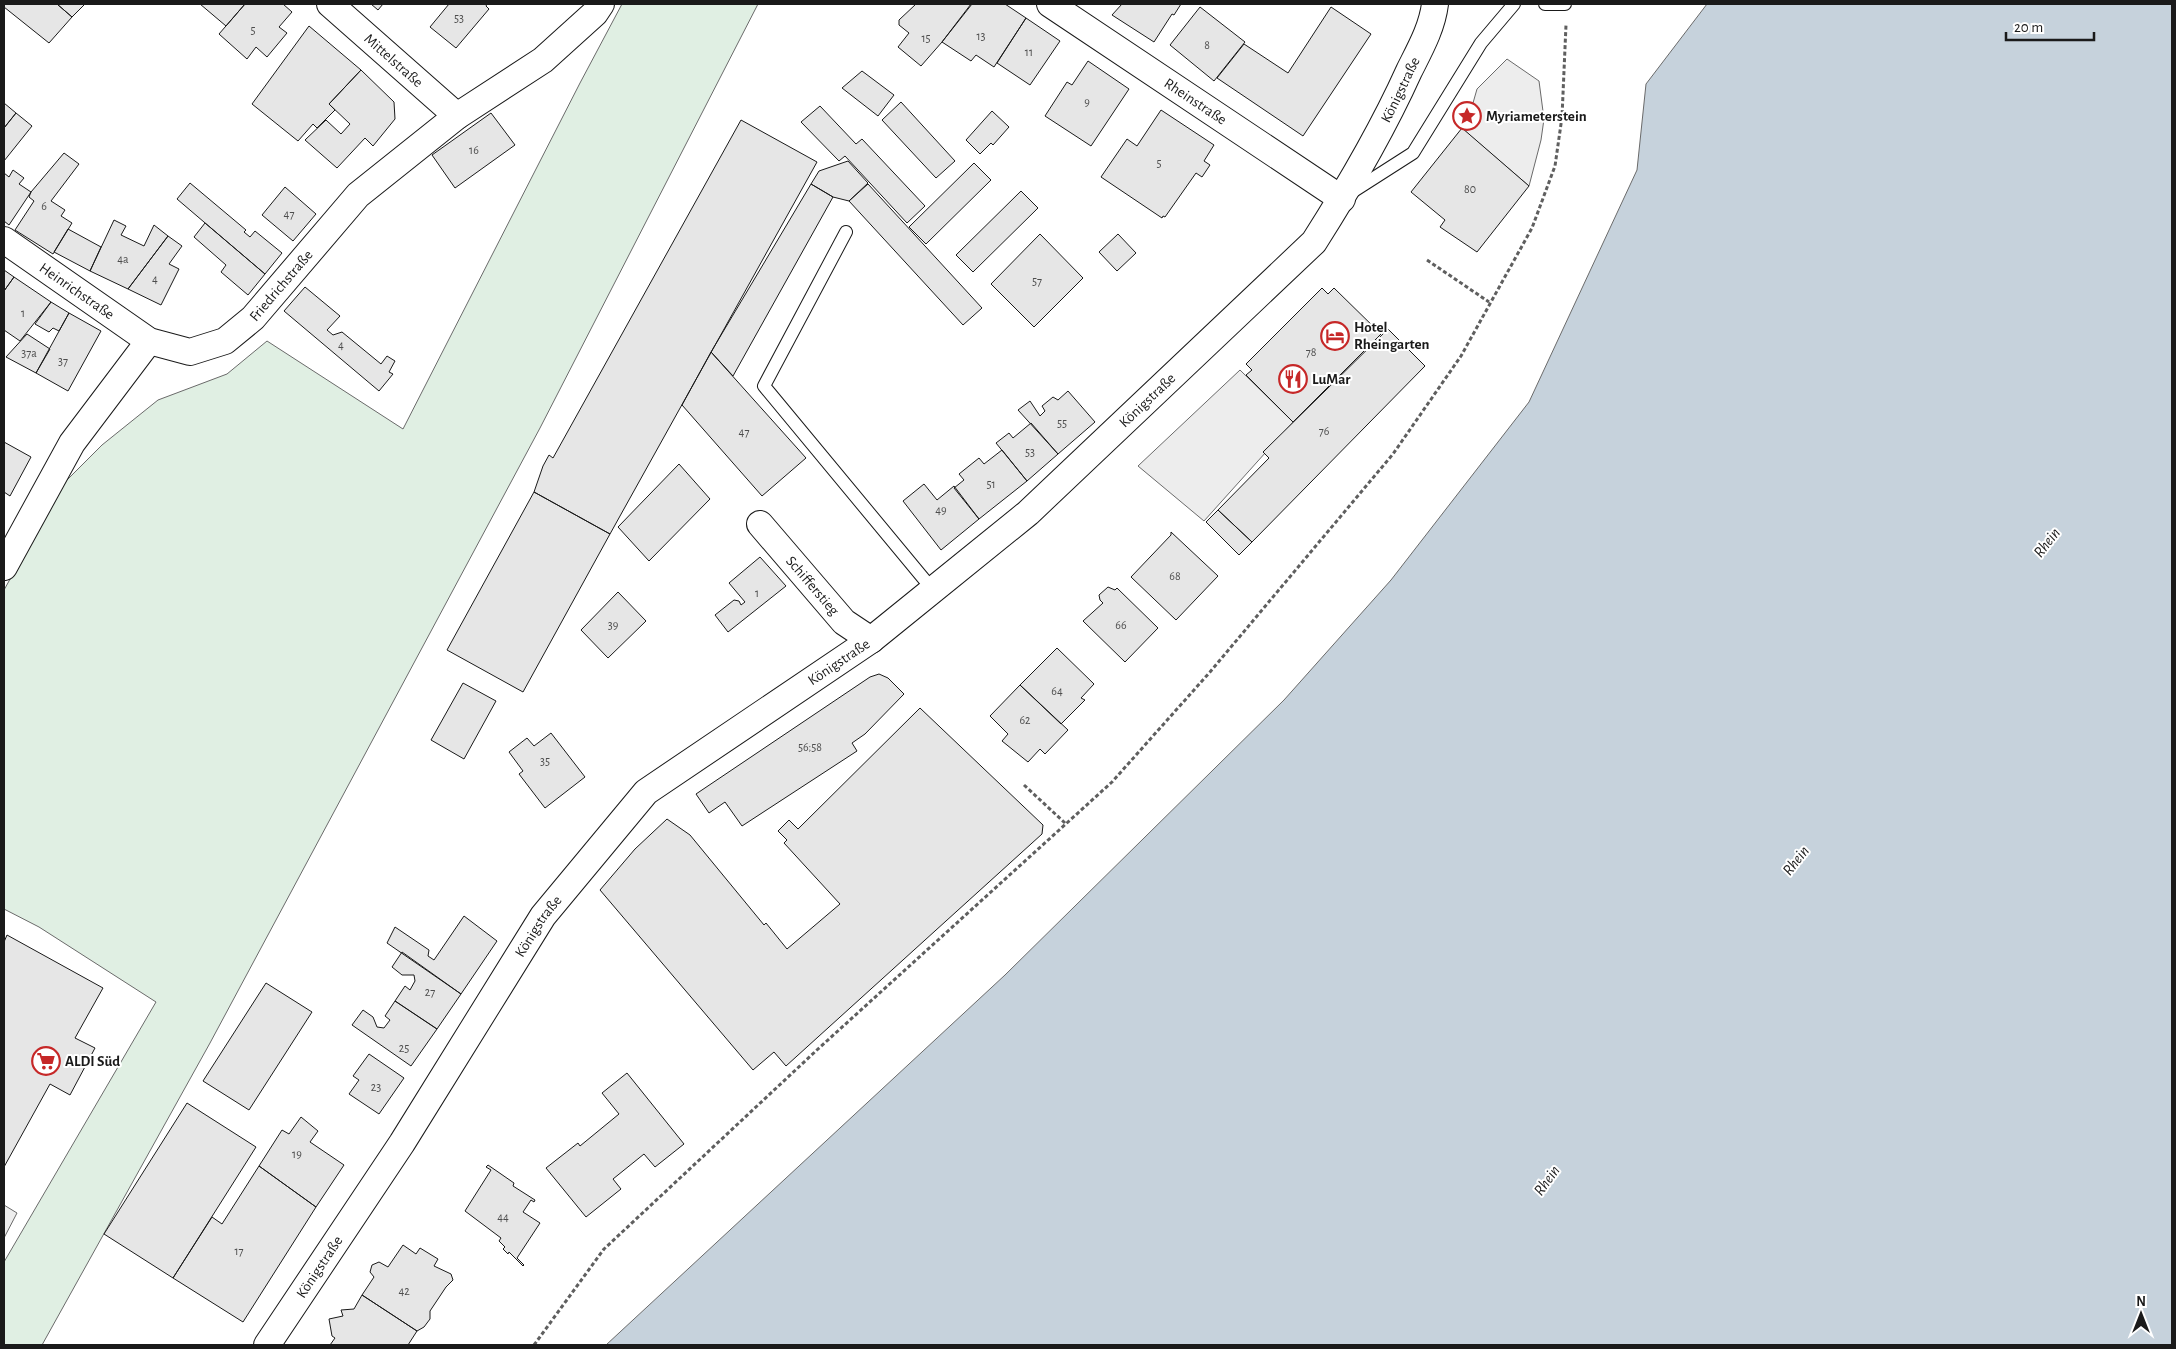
<svg xmlns="http://www.w3.org/2000/svg" width="2176" height="1349" font-family="'Alegreya Sans',sans-serif">
<rect width="100%" height="100%" fill="#fff"/>
<!-- green -->
<path fill="#e0efe3" stroke="#6a6a6a" d="M622,4H758L540,428L210,1043L42,1345H4V1262L156,1002L39,927L4,909V590L63,484L102,445L158,400L227,374L267,341L403,429L580,83Z"/>
<!-- parking -->
<path fill="#ededed" stroke="#6a6a6a" d="M1507,59L1539,81L1544,119L1541,140L1529,186L1465,131L1477,89Z
M1240,370L1293,422L1204,521L1138,466Z
M4,1205L17,1213L4,1238Z"/>
<!-- water -->
<path fill="#c6d2dc" stroke="#6a6a6a" d="M1707,4H2172V1345H606L1005,975L1284,700L1391,580L1529,402L1637,170L1646,84Z"/>
<!-- building -->
<path fill="#e6e6e6" stroke="#1a1a1a" d="M4,4H57L72,17L49,43L4,7Z
M57,4H85L72,17Z
M200,4H245L226,26Z
M245,4H283L292,12L279,27L287,33L267,57L256,47L247,59L219,34Z
M371,4H383L378,10Z
M449,4H487L486,6L489,9L456,48L430,27Z
M916,4H971L942,42L921,66L898,47L909,33L899,25V20Z
M972,4H1005L1026,18L994,67L976,55L971,61L942,42Z
M1122,4H1181L1174,15L1172,14L1154,42L1112,15Z
M1200,7L1245,42L1214,81L1170,45Z
M1331,7L1371,34L1303,136L1217,78L1244,44L1288,73Z
M1026,18L1060,41L1030,85L997,63Z
M309,26L361,70L329,104L335,110L317,128L313,124L298,141L252,104Z
M1088,61L1129,89L1091,146L1045,116L1067,82L1072,85Z
M361,70L394,102L395,119L373,146L365,138L337,168L305,140L326,120L341,134L350,124L329,104Z
M862,71L894,95L878,116L842,88Z
M901,102L955,161L936,178L882,120Z
M4,103L16,113L4,128Z
M820,106L856,144L862,139L925,206L907,223L845,156L839,161L801,122Z
M1161,110L1214,145L1204,161L1210,165L1202,177L1196,173L1165,217L1163,216L1162,218L1101,177L1127,139L1137,146Z
M992,111L1009,127L993,145L991,143L980,154L966,140Z
M16,113L32,126L4,161V128Z
M491,113L515,145L455,188L432,155Z
M741,120L817,162L610,534L534,492L543,466L549,455L553,458Z
M1462,128L1529,186L1477,252L1440,227L1445,220L1411,192Z
M64,153L79,164L51,201L65,210L61,216L72,223L53,254L15,230L34,201L29,197L31,192Z
M848,161L868,183L849,201L833,197L811,184L819,171Z
M974,163L991,180L926,244L909,227Z
M13,170L24,178L19,184L31,192L9,225L4,221V173L9,177Z
M190,183L246,230L244,232L250,237L255,231L282,253L265,274L177,199Z
M811,184L833,197L733,376L711,352Z
M868,184L982,308L963,325L849,201Z
M285,187L316,214L293,241L262,215Z
M1021,191L1038,208L973,272L956,255Z
M114,220L126,226L121,235L144,246L154,225L168,236L128,289L90,271Z
M205,223L265,274L248,295L221,272L226,265L194,237Z
M68,229L101,247L90,271L54,252Z
M1040,234L1083,278L1034,327L991,284Z
M1118,234L1136,253L1117,271L1099,252Z
M168,236L182,246L169,264L179,269L161,305L128,289Z
M4,270L14,277L4,291Z
M14,277L51,302L20,341L4,330V291Z
M305,287L340,316L327,330L333,335L342,332L381,364L387,356L395,361L389,372L393,374L379,391L284,311Z
M1322,288L1328,294L1334,288L1381,334L1293,422L1246,375L1252,370L1246,364Z
M51,302L69,313L59,331L53,328L49,332L35,324Z
M69,313L101,331L68,391L36,373Z
M1388,329L1425,366L1252,542L1218,510L1269,458L1263,452Z
M27,334L50,349L36,373L6,357Z
M711,352L806,458L762,496L682,405Z
M1068,391L1095,422L1058,454L1018,410L1030,401L1040,416L1045,411L1042,406L1053,397L1058,400Z
M1031,423L1058,454L1027,481L996,443L1009,433L1013,438Z
M4,442L31,457L10,496L4,492Z
M1002,450L1027,481L979,519L954,488L964,480L959,474L979,458L984,464Z
M679,464L710,499L649,561L618,527Z
M924,484L937,500L954,486L979,519L941,550L903,501Z
M534,492L610,534L523,692L447,650Z
M1218,510L1252,542L1239,555L1206,522Z
M1171,532L1218,576L1176,620L1131,577L1171,535Z
M760,557L786,586L728,632L715,615L734,600L739,601L741,605L745,602L729,583Z
M1108,587L1115,590L1117,588L1158,628L1125,662L1083,621L1103,603L1100,600L1099,595Z
M618,592L646,621L608,658L581,630Z
M1057,648L1094,684L1081,698L1085,700L1061,724L1020,685Z
M879,674L888,678L904,694L865,734L852,743L857,751L742,826L725,802L709,813L696,794L870,677Z
M463,683L496,701L464,759L431,740Z
M1020,685L1068,730L1045,754L1040,749L1028,762L1002,741L1008,734L990,716Z
M920,708L1043,825L1042,834L786,1066L774,1052L753,1070L600,890L635,849L667,819L690,835L764,925L766,923L787,949L840,904L784,843L787,840L778,831L789,820L798,829Z
M551,733L585,777L545,808L519,774L523,771L509,752L527,738L534,746Z
M464,916L497,941L461,994L387,943L395,927L429,950L428,956L434,960Z
M7,935L103,988L75,1038L95,1048L70,1095L50,1084L4,1167V942Z
M402,952L461,994L437,1029L395,1001L405,986L410,990L415,981L414,975H402L392,967Z
M266,983L312,1012L249,1110L203,1081Z
M395,1001L437,1029L411,1066L352,1025L363,1010L373,1017L377,1027L384,1028L390,1020L385,1016Z
M369,1054L404,1078L379,1114L349,1094L359,1080L353,1076Z
M627,1073L684,1144L655,1167L644,1154L613,1179L621,1189L586,1217L546,1168L578,1143L580,1146L619,1114L602,1093Z
M187,1103L256,1147L173,1278L104,1234Z
M301,1117L318,1131L310,1142L344,1165L316,1207L259,1166L282,1130L289,1134Z
M488,1165L514,1183L513,1186L535,1200L534,1202L531,1200L523,1212L540,1223L517,1258L524,1265L523,1266L509,1252L508,1254L503,1249L505,1247L499,1241L501,1238L465,1211L491,1170L486,1167Z
M259,1166L316,1207L243,1322L173,1278L212,1217L222,1224Z
M403,1245L416,1254L420,1248L438,1259L434,1266L451,1274L453,1280L446,1287L430,1311V1319L424,1327L417,1331L362,1295L374,1277L370,1272L372,1265L379,1262L388,1267Z
M362,1295L417,1331L408,1345H330L335,1338L332,1336L329,1319L343,1316L341,1310L354,1309Z"/>
<g fill="none" stroke-linecap="round" stroke-linejoin="round">
<defs>
<path id="lane" d="M1545,4H1565
M1352,192L1413,153L1481,43L1514,4
M846,232L764,386L933,590"/>
<g id="street">
<path id="s1" d="M330,4L457,116"/>
<path id="s2" d="M1050,4L1342,199"/>
<path id="s3" d="M4,240L149,341L190,352L225,341L253,318L358,195L457,116L543,60L595,13L601,4"/>
<path id="s4" d="M760,524L844,622L871,640"/>
<path d="M4,567L72,443L149,341"/>
<path id="s5" d="M267,1345L402,1143L543,916L646,792L871,640L1028,513L1314,242C1349,187 1382,131 1409,71C1420,49 1432,28 1435,4"/>
</g>
</defs>
<!-- lane casing -->
<use href="#lane" stroke="#1a1a1a" stroke-width="14"/>
<!-- street casing -->
<use href="#street" stroke="#1a1a1a" stroke-width="28"/>
<!-- path -->
<path stroke="#5f5f5f" stroke-width="3" stroke-dasharray="4 2.5" stroke-linecap="butt" d="M1427,260L1489,302
M1024,785L1065,823
M534,1345L604,1249L818,1049L1112,782L1210,672L1393,454L1461,356L1532,228L1555,166L1562,117L1566,25"/>
<!-- lane -->
<use href="#lane" stroke="#fff" stroke-width="12"/>
<!-- street -->
<use href="#street" stroke="#fff" stroke-width="26"/>
</g>
<!-- icons -->
<defs>
<symbol id="sight-ring" viewBox="-11 -11 22 22"><circle r="9.5" fill="#fff" stroke="#c62828" stroke-width="1.5"/><path d="M0-6L1.8-2.2L6-1.7L2.9 1.2L3.7 5.4L0 3.3L-3.7 5.4L-2.9 1.2L-6-1.7L-1.8-2.2Z" fill="#c62828"/></symbol>
<symbol id="hotel-ring" viewBox="-11 -11 22 22"><circle r="9.5" fill="#fff" stroke="#c62828" stroke-width="1.5"/><path d="M-6-4.5h1.5V1H6V5H4.5V3h-9V5H-6ZM-4 0a1.8 1.8 0 1 1 3.6 0ZM.5 0V-2.5h3Q6-2.5 6 0Z" fill="#c62828"/></symbol>
<symbol id="restaurant-ring" viewBox="-11 -11 22 22"><circle r="9.5" fill="#fff" stroke="#c62828" stroke-width="1.5"/><path d="M-5-6h1v4h1v-4h1v4h1v-4h1v5L-1.5 .5V6h-2V.5L-5-1ZM5-6V6H3V1.5H1.5Q1.5-4 5-6Z" fill="#c62828"/></symbol>
<symbol id="supermarket-ring" viewBox="-11 -11 22 22"><circle r="9.5" fill="#fff" stroke="#c62828" stroke-width="1.5"/><path d="M-6-5.5h2.5l.6 2H6L4.5 2H-2.5L-4.4-4H-6ZM-1.5 3.2a1.3 1.3 0 1 0 .1 0ZM3 3.2a1.3 1.3 0 1 0 .1 0Z" fill="#c62828"/></symbol>
</defs>
<g fill-rule="evenodd">
<use href="#sight-ring" x="1451" y="100" width="32" height="32"/>
<use href="#hotel-ring" x="1319" y="320" width="32" height="32"/>
<use href="#restaurant-ring" x="1277" y="363" width="32" height="32"/>
<use href="#supermarket-ring" x="30" y="1045" width="32" height="32"/>
</g>
<g text-anchor="middle" stroke-width="4" stroke-linejoin="round" paint-order="stroke">
<!-- number labels -->
<g font-size="12" fill="#4d4d4d">
<text x="459" y="22">53</text>
<text x="253" y="34">5</text>
<text x="981" y="40">13</text>
<text x="926" y="42">15</text>
<text x="1207" y="49">8</text>
<text x="1029" y="56">11</text>
<text x="1087" y="106">9</text>
<text x="474" y="154">16</text>
<text x="1159" y="167">5</text>
<text x="1470" y="193">80</text>
<text x="44" y="210">6</text>
<text x="289" y="218">47</text>
<text x="123" y="263">4a</text>
<text x="155" y="283">4</text>
<text x="1037" y="285">57</text>
<text x="23" y="317">1</text>
<text x="341" y="349">4</text>
<text x="1311" y="356">78</text>
<text x="29" y="357">37a</text>
<text x="63" y="365">37</text>
<text x="1062" y="427">55</text>
<text x="1324" y="435">76</text>
<text x="744" y="436">47</text>
<text x="1030" y="456">53</text>
<text x="991" y="488">51</text>
<text x="941" y="514">49</text>
<text x="1175" y="580">68</text>
<text x="757" y="597">1</text>
<text x="613" y="629">39</text>
<text x="1121" y="629">66</text>
<text x="1057" y="695">64</text>
<text x="1025" y="724">62</text>
<text x="810" y="751">56;58</text>
<text x="545" y="765">35</text>
<text x="430" y="996">27</text>
<text x="404" y="1052">25</text>
<text x="376" y="1091">23</text>
<text x="297" y="1158">19</text>
<text x="503" y="1221">44</text>
<text x="239" y="1255">17</text>
<text x="404" y="1295">42</text>
</g>
<!-- street labels -->
<g font-size="15" fill="#1a1a1a" stroke="#fff">
<text dy="5" stroke="none"><textPath href="#s1" startOffset="85">Mittelstraße</textPath></text>
<text dy="5" stroke="none"><textPath href="#s5" startOffset="1714">Königstraße</textPath></text>
<text dy="5" stroke="none"><textPath href="#s2" startOffset="175">Rheinstraße</textPath></text>
<text dy="5" stroke="none"><textPath href="#s3" startOffset="335">Friedrichstraße</textPath></text>
<text dy="5" stroke="none"><textPath href="#s3" startOffset="89">Heinrichstraße</textPath></text>
<text dy="5" stroke="none"><textPath href="#s5" startOffset="1309">Königstraße</textPath></text>
<text dy="5" stroke="none"><textPath href="#s4" startOffset="81">Schifferstieg</textPath></text>
<text dy="5" stroke="none"><textPath href="#s5" startOffset="904">Königstraße</textPath></text>
<text dy="5" stroke="none"><textPath href="#s5" startOffset="499">Königstraße</textPath></text>
<text dy="5" stroke="none"><textPath href="#s5" startOffset="94">Königstraße</textPath></text>
</g>
<!-- poi labels -->
<g font-size="15" font-weight="bold" fill="#1a1a1a" stroke="#fff" text-anchor="start">
<text x="1486" y="121">Myriameterstein</text>
<text x="1354" y="332">Hotel<tspan x="1354" dy="17">Rheingarten</tspan></text>
<text x="1312" y="384">LuMar</text>
<text x="65" y="1066">ALDI Süd</text>
</g>
<!-- water labels -->
<g font-size="16" font-style="italic" fill="#1a1a1a" stroke="#fff">
<text transform="translate(2046 542) rotate(-52)" y="6">Rhein</text>
<text transform="translate(1795 860) rotate(-52)" y="6">Rhein</text>
<text transform="translate(1546 1180) rotate(-54)" y="6">Rhein</text>
</g>
</g>
<!-- border -->
<rect width="2176" height="1349" fill="none" stroke="#1a1a1a" stroke-width="10"/>
<!-- north arrow -->
<g transform="translate(2141 1314)" stroke="#ffffff" stroke-width="4" paint-order="stroke">
<path d="M0-4L9 19L0 12L-9 19Z" fill="#1a1a1a"/>
<text y="-8" font-size="14" font-weight="bold" text-anchor="middle" fill="#1a1a1a">N</text>
</g>
<!-- scale -->
<path d="M2006 32v8h88v-8" fill="none" stroke="#1a1a1a" stroke-width="2.5"/>
<text x="2014" y="32" font-size="15" fill="#1a1a1a" stroke="#ffffff" stroke-width="4" paint-order="stroke">20 m</text>
</svg>
